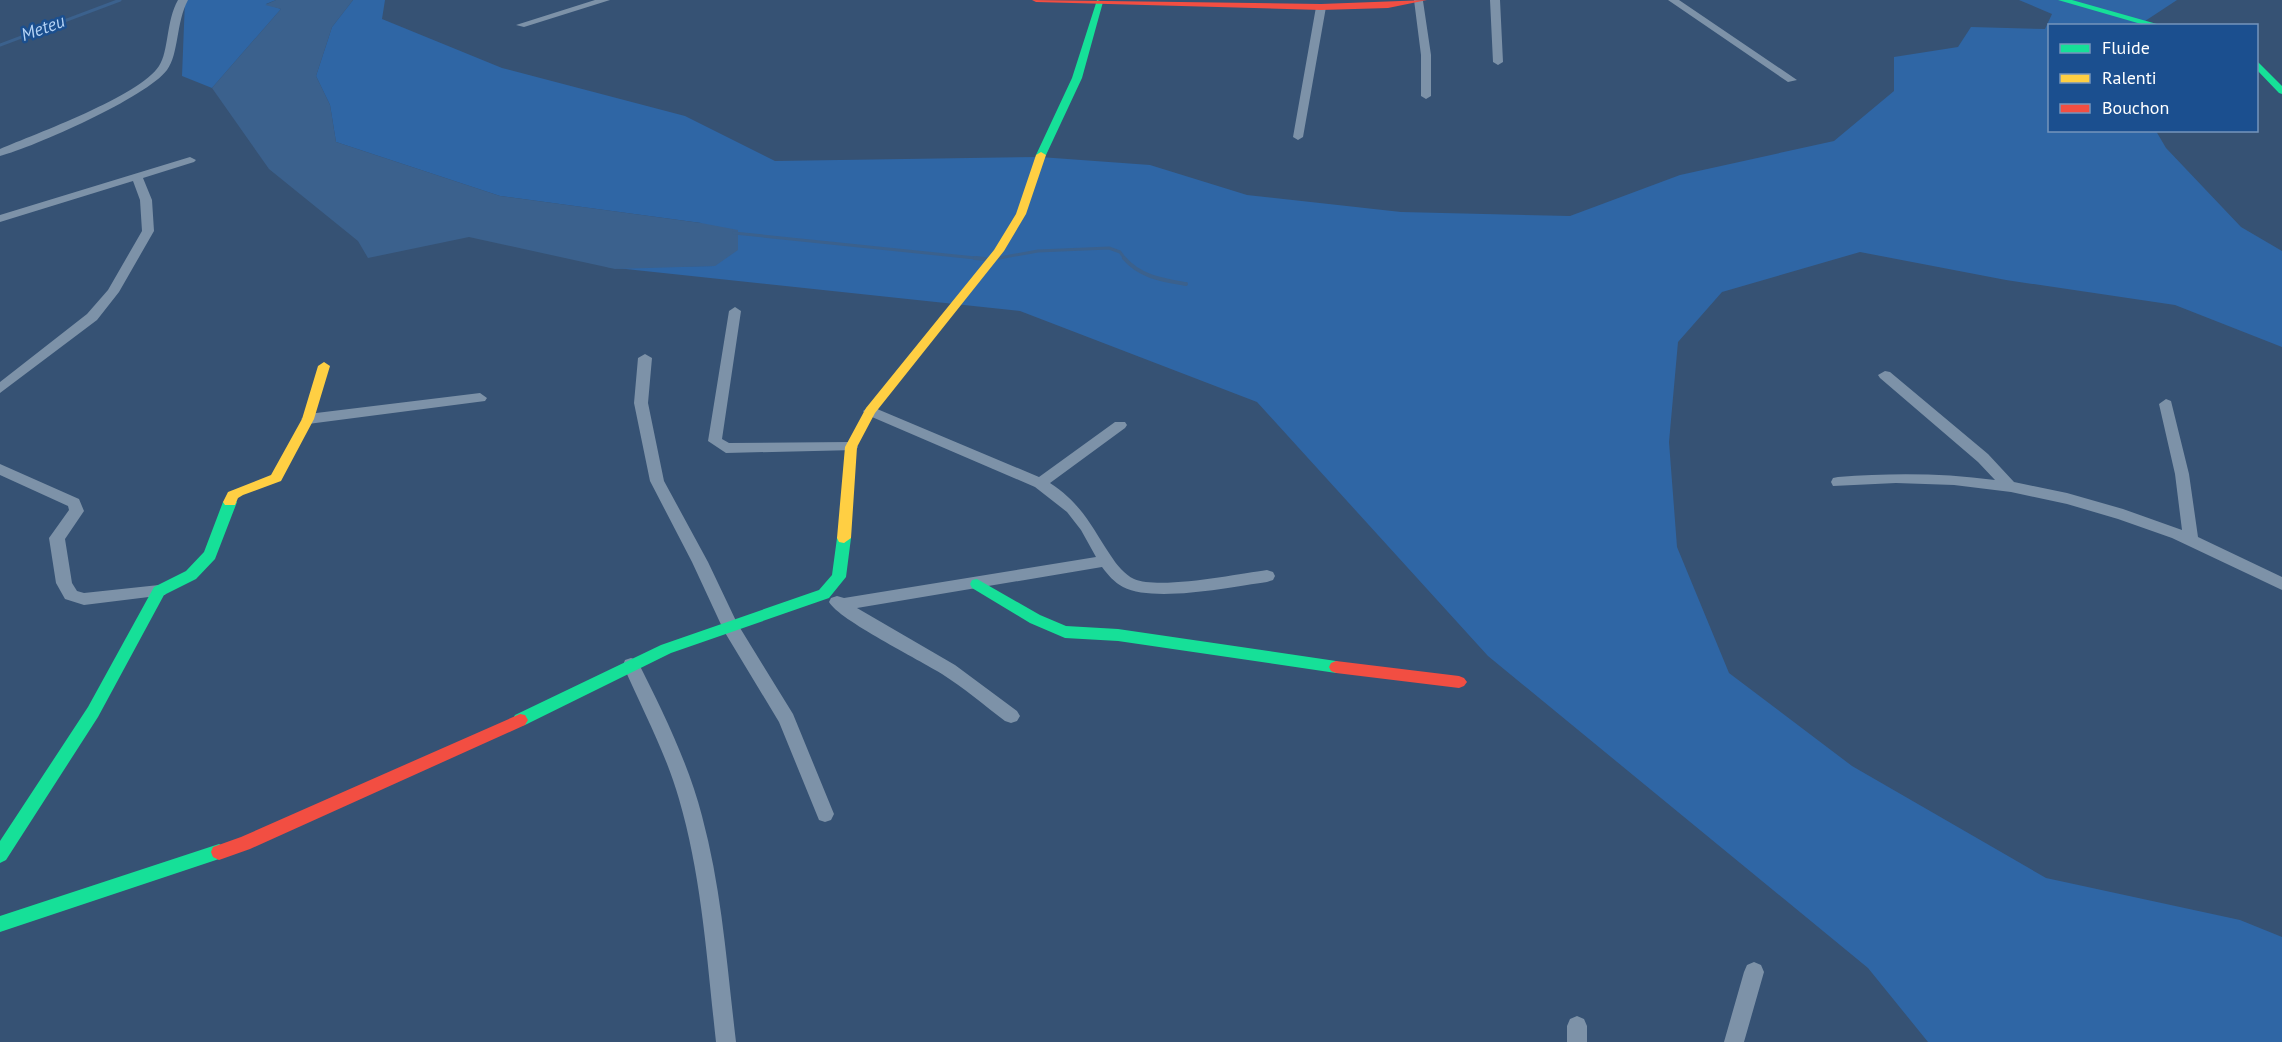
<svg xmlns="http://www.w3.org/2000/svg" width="2282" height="1042" font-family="'PT Sans',sans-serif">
<rect width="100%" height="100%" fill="#365274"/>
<!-- green -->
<path fill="#2f66a5" d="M185,0H276L266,4L281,9L212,88L182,76Z
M353,0H385L382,19L502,68L685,116L775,161L1040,157L1150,165L1247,195L1401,212L1570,216L1680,175L1834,141L1894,91V57L1958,47L1971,27L2045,29L2052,14L2019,0H2177L2139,25L2050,26V130L2156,131L2166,148L2241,227L2282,251V347L2175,305L2006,280L1860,252L1722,292L1678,342L1669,442L1677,547L1729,673L1852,766L2046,878L2240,920L2282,937V1042H1928L1868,968L1488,656L1257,402L1020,311L607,267L715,266L701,223L500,196L336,142L330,105L316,76L332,27Z"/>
<!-- water -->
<path fill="#3b618d" d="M276,0H353L332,27L316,76L330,105L336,142L500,196L701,223L738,230V250L715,266L615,269L469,237L368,258L358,241L269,169L212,88L281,9L265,5Z"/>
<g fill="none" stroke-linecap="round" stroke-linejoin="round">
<!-- stream-far1 -->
<path stroke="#3b618d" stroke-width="3" d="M0,45L120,0
M734,233L985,259
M999,258L1038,251L1109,248L1120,252L1125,259"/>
<!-- stream -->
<path stroke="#3b618d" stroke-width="4" d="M975,258L985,259
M1124,258C1140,277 1163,280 1186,284"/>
<!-- street -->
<path fill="#7d92a8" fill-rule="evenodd" d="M178,0H188C176,22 179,54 167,70C147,97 34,147 0,156V149C35,134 140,96 159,66C169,51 166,21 178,0Z
M595,0H610L524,27L516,25Z
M1414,0L1423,1L1431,55V96L1426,99L1421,96V55Z
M1490,0H1500L1503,62L1498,65L1493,62Z
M1668,0H1679L1797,80L1788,82Z
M1321,4L1326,7L1303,137L1298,140L1293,137L1316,7Z
M190,157L196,160L194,162L143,178L152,200L154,231L119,292L97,320L0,393V382L87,314L108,290L142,231L140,200L133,181L0,222V215Z
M735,307L741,311L722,439L729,443L851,442L856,444L858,447L856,450L726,453L708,441L729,311Z
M645,354L652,358L648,403L664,481L708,562L737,623L793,714L834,814L831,820L825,822L819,820L779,722L724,631L692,562L650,481L634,403L638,358Z
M1885,371L1890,372L1988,454L2014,482L2067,493L2123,509L2182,530L2175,474L2159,404L2166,399L2171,401L2189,474L2198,537L2282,577V590L2172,538L2118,519L2067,504L2011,492L1954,485L1896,483L1833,486L1831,482L1833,478L1838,477C1891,473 1942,473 1995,480L1978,462L1880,378L1878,375Z
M480,393L487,398L485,401L308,424L301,419L308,414Z
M870,406L1039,477L1115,422H1125L1127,425L1125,428L1050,483C1082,504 1091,526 1111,556C1116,564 1125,575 1134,579C1160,590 1237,574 1267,570L1273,572L1275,576L1273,580L1267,582C1231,587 1154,603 1123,587C1114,582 1108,575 1102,567L857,608L955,665L1017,711L1020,716L1017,721L1011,723L1005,721C984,705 964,688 942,674C920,660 839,620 829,602L831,598L837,596L844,598L1096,557L1081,530L1067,512L1035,487L865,414L863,411Z
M0,464L79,499L84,511L65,539L72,583L77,591L84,593L159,585L165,587L167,591L165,595L84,605L65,599L56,583L49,538L69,510L68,506L0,475Z
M631,658L637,660C662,710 688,762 702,816C722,890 727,967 736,1042H716C707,961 702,878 679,799C666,753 642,709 623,665L625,660Z
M1754,962L1761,965L1764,972L1744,1042H1724L1744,972L1747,965Z
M1577,1016L1584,1019L1587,1026V1042H1567V1026L1570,1019Z"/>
<!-- fast -->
<path fill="#16e098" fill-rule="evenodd" d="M1097,0L1103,2L1082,78L1046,155L1038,157L1036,155L1072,78Z
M2058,0H2072L2164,26H2148Z
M2256,60L2282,86V94L2279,93L2256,69Z
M230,497L237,502L215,559L196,579L164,595L98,717L6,860L0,863V841L88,707L154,587L186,571L204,552L223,502Z
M844,533L851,538L846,577L829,598L671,653L525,725L520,726L515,725L512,720L515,715L661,645L819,590L832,575L837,538Z
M977,579L1040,615L1066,626L1118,629L1336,661L1341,663L1343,667L1341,671L1336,673L1118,641L1065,638L1030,623L972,588L970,584L972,580Z
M219,844L225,847L227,852L225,857L0,932V916Z"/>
<!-- slow -->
<path fill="#ffcf43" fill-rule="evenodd" d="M1041,152L1046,155L1026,214L1004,251L875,413L857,447L851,538L844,543L839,542L837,538L845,447L866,408L994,250L1016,214L1036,155Z
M324,362L330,366L314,419L281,481L243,495L238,498L235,505H225L223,502L228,492L271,475L302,419L318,366Z"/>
<!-- jam -->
<path fill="#f24e42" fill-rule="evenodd" d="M1032,0L1321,4L1427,0L1388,8L1321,10L1036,2Z
M1336,661L1459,676L1464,678L1467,682L1464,686L1459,688L1336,673L1331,671L1329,667L1331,663Z
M520,714L525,715L528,720L525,725L250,849L219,860L213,857L211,852L213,847L241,837Z"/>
</g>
<g text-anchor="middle" stroke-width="5" stroke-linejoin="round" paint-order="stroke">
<!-- far-water labels -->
<g font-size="18" font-style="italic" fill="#b5d3f5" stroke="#1b4f8f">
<text transform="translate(43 28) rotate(-20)" y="6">Meteu</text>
</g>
</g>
<!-- legend -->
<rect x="2048" y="24" width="210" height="108" fill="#1b4f8f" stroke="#7695bc" stroke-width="1.5"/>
<rect x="2060" y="44" width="30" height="9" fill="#16e098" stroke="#7695bc" stroke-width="1.5"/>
<text x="2102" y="54" font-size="18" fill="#ffffff">Fluide</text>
<rect x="2060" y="74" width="30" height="9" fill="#ffcf43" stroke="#7695bc" stroke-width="1.5"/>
<text x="2102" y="84" font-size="18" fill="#ffffff">Ralenti</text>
<rect x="2060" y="104" width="30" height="9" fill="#f24e42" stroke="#7695bc" stroke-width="1.5"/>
<text x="2102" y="114" font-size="18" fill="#ffffff">Bouchon</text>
</svg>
